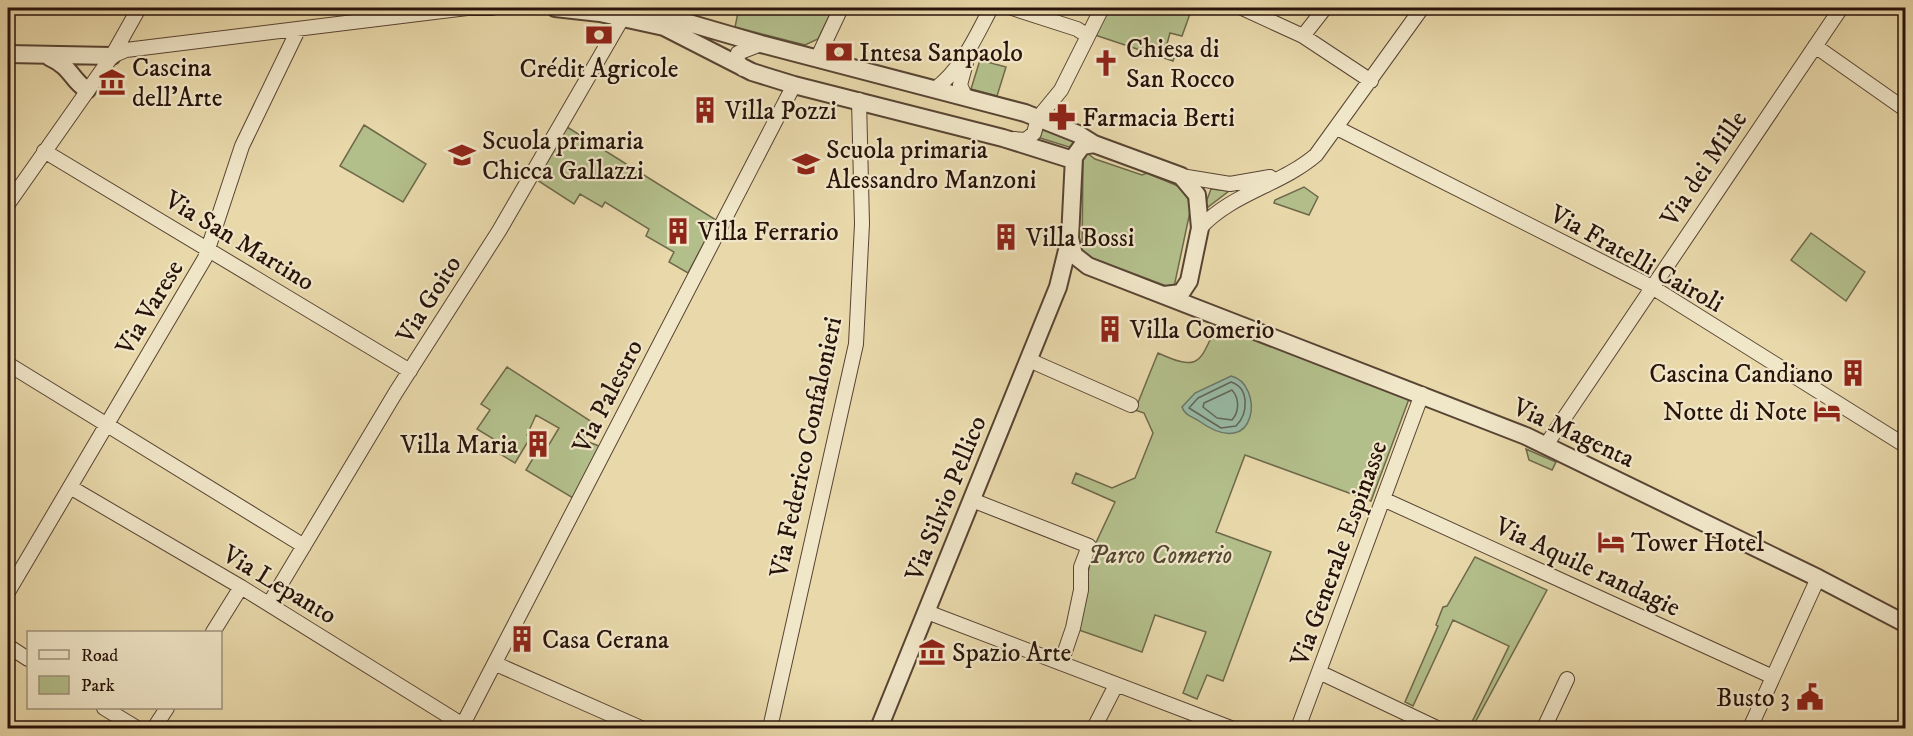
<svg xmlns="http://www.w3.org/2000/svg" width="1913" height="736" font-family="'IM FELL DW Pica',serif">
<rect width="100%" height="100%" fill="#e8d8aa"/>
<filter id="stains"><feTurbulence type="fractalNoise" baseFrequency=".00333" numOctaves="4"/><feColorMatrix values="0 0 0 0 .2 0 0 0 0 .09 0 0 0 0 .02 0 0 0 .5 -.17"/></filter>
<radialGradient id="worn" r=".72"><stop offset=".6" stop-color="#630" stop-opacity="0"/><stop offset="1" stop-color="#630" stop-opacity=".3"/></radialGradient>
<!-- green -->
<path fill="#b3bf8b" stroke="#6e694b" stroke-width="1.5" d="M739,8H833L818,39L805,45L735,27Z
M1108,8H1192L1182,36L1170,33L1165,51L1175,55L1173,61L1095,35Z
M980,60L1006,67L997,96L971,89Z
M364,125L426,164L403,202L340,166Z
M567,127L716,220L688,273L669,262L674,252L646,236L649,229L605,202L602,207L580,194L574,204L537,180Z
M1043,128L1079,140L1069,147L1040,138Z
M1087,153L1095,159L1142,175L1147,173L1178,186L1186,194L1191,207L1174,287H1169L1087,256L1082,251L1083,159Z
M1304,187L1318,197L1309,215L1274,203L1275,200Z
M1211,189L1229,191L1208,207L1205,205Z
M1811,233L1865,272L1846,301L1791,260Z
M1217,325L1409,399L1371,501L1245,455L1216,532L1271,552L1223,681L1207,675L1197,699L1183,693L1206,632L1155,615L1142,652L1076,629L1093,549L1115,502L1072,483L1076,473L1112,488L1135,478L1153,433L1144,413L1135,410L1158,353C1200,372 1199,363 1217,325Z
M507,367L592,422L583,440L599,446L573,498L526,470L538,450L544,453L559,428L536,415L527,435L530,438L515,463L500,454L505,446L477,429L490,410L481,404Z
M1526,449L1556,462L1552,470L1529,460Z
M1475,557L1547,590L1472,728H1469L1509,646L1453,620L1413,706L1405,702L1438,626L1436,625L1443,607L1447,606Z"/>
<!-- water -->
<path fill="#98baa6" stroke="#6b7768" stroke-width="1.5" d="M1231,376C1264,383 1259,464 1199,421C1192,416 1185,416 1182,407L1195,393Z"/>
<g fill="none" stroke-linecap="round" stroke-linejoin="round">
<!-- shore -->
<path stroke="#606658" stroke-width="1.5" d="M1231,382C1250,388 1248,414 1236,426L1221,428L1189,408L1198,398Z
M1232,390C1240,399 1239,412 1232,420L1217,418L1203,407L1204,403Z"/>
<defs>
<path id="minor" d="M1012,8L1077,29L1088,36
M1242,8L1303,36L1371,81
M1303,36L1325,8
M1815,46L1906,110
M112,56L126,50L467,8H492
M817,59L841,8
M743,69L737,59L738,53L761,44
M935,89C962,69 976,36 991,8
M965,96L960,85L967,59
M1337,128L1652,287L1906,446
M1014,139L1026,140L1034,133L1038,118L1061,90L1102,8
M44,151L410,371
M1181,176L1230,184L1270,177
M8,204L112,56L139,8
M1200,228C1232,193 1281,185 1316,155L1422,8
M1029,360L1131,405
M8,364L304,546
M1546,445L1841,8
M70,487L241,587L463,725
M1383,499L1773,677
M972,500L1089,546L1081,567V590L1073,628L1061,663
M8,592L205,258L242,146L298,30
M269,604L396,392L499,231L623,17
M927,612L1231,728
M213,632L241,587
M8,646L28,659
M496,664L641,728
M1319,672L1437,728
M104,708L137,728
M154,728L167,708
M461,728L794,85
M770,728L856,344L862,224L859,100
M1094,728L1116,685
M1298,728L1422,394
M1544,728L1567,679
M1750,728L1818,578"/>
<path id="tertiary" d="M555,8L600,13L664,27L752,72L794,85L1003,138L1073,160
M637,8L761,44L1025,113L1078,134L1094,144L1181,176L1197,195L1200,228L1189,281L1181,293L1164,295
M8,54L112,56
M49,57C73,68 70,79 87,90
M1070,238L1074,255L1088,266L1526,436L1818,578L1906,624
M879,728L1058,287L1070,238L1074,157L1082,146L1094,144"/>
</defs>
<!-- minor casing -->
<use href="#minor" stroke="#584433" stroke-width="16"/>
<!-- tertiary casing -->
<use href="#tertiary" stroke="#584433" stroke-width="20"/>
<!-- minor -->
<use href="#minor" stroke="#f0e6c8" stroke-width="14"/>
<!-- tertiary -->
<use href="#tertiary" stroke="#f0e6c8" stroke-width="16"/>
</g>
<!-- icons -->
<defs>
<symbol id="bank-bare" viewBox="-9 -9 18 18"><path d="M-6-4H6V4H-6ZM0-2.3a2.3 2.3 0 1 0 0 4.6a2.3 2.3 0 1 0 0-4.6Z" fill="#8f2418" stroke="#f0e6c8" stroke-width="2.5" paint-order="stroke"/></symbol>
<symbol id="church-bare" viewBox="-9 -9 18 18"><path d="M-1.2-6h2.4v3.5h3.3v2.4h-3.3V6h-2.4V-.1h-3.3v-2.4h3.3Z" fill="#8f2418" stroke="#f0e6c8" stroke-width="2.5" paint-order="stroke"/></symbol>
<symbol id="museum-bare" viewBox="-9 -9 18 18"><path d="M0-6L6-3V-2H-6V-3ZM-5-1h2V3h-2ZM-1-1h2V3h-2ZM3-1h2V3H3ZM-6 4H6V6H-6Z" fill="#8f2418" stroke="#f0e6c8" stroke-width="2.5" paint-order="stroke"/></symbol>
<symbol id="building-bare" viewBox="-9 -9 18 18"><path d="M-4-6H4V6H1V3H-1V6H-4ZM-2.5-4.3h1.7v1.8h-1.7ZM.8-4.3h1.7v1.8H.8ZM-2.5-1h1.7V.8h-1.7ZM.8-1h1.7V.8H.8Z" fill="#8f2418" stroke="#f0e6c8" stroke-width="2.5" paint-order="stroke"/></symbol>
<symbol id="pharmacy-bare" viewBox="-9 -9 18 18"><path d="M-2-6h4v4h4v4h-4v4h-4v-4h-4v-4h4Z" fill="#8f2418" stroke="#f0e6c8" stroke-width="2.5" paint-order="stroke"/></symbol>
<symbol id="school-bare" viewBox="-9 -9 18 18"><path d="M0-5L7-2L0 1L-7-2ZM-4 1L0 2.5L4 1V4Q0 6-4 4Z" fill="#8f2418" stroke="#f0e6c8" stroke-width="2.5" paint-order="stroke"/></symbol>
<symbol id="hotel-bare" viewBox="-9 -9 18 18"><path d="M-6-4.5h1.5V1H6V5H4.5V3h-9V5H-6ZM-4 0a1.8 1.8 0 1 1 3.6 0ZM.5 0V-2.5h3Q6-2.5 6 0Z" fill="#8f2418" stroke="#f0e6c8" stroke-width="2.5" paint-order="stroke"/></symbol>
<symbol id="civic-bare" viewBox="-9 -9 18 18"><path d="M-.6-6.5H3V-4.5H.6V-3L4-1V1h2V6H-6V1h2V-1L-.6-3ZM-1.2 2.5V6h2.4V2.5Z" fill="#8f2418" stroke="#f0e6c8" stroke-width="2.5" paint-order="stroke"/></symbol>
</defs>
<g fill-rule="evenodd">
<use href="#bank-bare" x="580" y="16" width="38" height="38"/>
<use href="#bank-bare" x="820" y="33" width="38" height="38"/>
<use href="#church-bare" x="1087" y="44" width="38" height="38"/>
<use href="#museum-bare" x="93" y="63" width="38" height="38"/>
<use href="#building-bare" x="686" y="91" width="38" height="38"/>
<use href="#pharmacy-bare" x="1043" y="98" width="38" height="38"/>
<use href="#school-bare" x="443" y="136" width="38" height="38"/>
<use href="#school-bare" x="787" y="145" width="38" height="38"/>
<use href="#building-bare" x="659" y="212" width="38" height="38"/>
<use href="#building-bare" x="987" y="218" width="38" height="38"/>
<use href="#building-bare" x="1091" y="310" width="38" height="38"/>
<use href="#building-bare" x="1834" y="354" width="38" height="38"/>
<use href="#hotel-bare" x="1808" y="392" width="38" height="38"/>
<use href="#building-bare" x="519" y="425" width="38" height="38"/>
<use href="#hotel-bare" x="1592" y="523" width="38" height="38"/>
<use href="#building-bare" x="503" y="620" width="38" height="38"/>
<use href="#museum-bare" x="913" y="633" width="38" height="38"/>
<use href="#civic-bare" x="1791" y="678" width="38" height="38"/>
</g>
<g text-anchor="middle" stroke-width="4.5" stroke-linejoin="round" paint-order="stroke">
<!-- poi labels -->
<g font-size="26" fill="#28130b" stroke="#f0e6c8" text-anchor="start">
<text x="1126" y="57">Chiesa di<tspan x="1126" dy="30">San Rocco</tspan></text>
<text x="859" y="61">Intesa Sanpaolo</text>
<text x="132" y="76">Cascina<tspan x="132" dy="30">dell'Arte</tspan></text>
<text x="599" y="77" text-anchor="middle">Crédit Agricole</text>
<text x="725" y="119">Villa Pozzi</text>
<text x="1082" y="126">Farmacia Berti</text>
<text x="482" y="149">Scuola primaria<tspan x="482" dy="30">Chicca Gallazzi</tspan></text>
<text x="826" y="158">Scuola primaria<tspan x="826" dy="30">Alessandro Manzoni</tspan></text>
<text x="698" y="240">Villa Ferrario</text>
<text x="1026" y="246">Villa Bossi</text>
<text x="1130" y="338">Villa Comerio</text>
<text x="1833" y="382" text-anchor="end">Cascina Candiano</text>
<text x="1807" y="420" text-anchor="end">Notte di Note</text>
<text x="518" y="453" text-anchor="end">Villa Maria</text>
<text x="1631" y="551">Tower Hotel</text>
<text x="542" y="648">Casa Cerana</text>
<text x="952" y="661">Spazio Arte</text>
<text x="1790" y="706" text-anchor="end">Busto 3</text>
</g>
<!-- street labels -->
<g font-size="26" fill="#28130b" stroke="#f0e6c8">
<text transform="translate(1703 168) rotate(-56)" y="9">Via dei Mille</text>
<text transform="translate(240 240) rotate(31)" y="9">Via San Martino</text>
<text transform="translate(1637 258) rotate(29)" y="9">Via Fratelli Cairoli</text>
<text transform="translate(428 299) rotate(-58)" y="9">Via Goito</text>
<text transform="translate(149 307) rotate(-59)" y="9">Via Varese</text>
<text transform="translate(607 396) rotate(-63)" y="9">Via Palestro</text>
<text transform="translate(1574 432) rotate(25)" y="9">Via Magenta</text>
<text transform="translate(805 447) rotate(-78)" y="9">Via Federico Confalonieri</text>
<text transform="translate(945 498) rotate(-68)" y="9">Via Silvio Pellico</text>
<text transform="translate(1338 553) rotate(-70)" y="9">Via Generale Espinasse</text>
<text transform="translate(1588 566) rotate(25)" y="9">Via Aquile randagie</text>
<text transform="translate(280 584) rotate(31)" y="9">Via Lepanto</text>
</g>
<!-- park labels -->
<g font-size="26" font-style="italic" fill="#524731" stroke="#f0e6c8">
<text x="1160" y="563">Parco Comerio</text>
</g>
</g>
<!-- margin -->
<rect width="1913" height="736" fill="none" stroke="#e8d8aa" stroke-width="30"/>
<rect x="9" y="9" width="1895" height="718" fill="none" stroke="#28130b" stroke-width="3"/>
<rect x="15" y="15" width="1883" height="706" fill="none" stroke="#28130b" stroke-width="1.5"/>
<!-- legend -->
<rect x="27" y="631" width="195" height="78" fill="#f0e6c8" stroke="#a0927c" stroke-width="1.5"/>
<rect x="39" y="650" width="30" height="9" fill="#f0e6c8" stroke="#a0927c" stroke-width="1.5"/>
<text x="81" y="661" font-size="18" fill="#28130b">Road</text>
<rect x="39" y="676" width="30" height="18" fill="#b3bf8b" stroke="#a0927c" stroke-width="1.5"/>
<text x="81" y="691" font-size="18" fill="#28130b">Park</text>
<rect width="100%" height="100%" filter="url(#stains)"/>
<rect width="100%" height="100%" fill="url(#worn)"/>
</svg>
